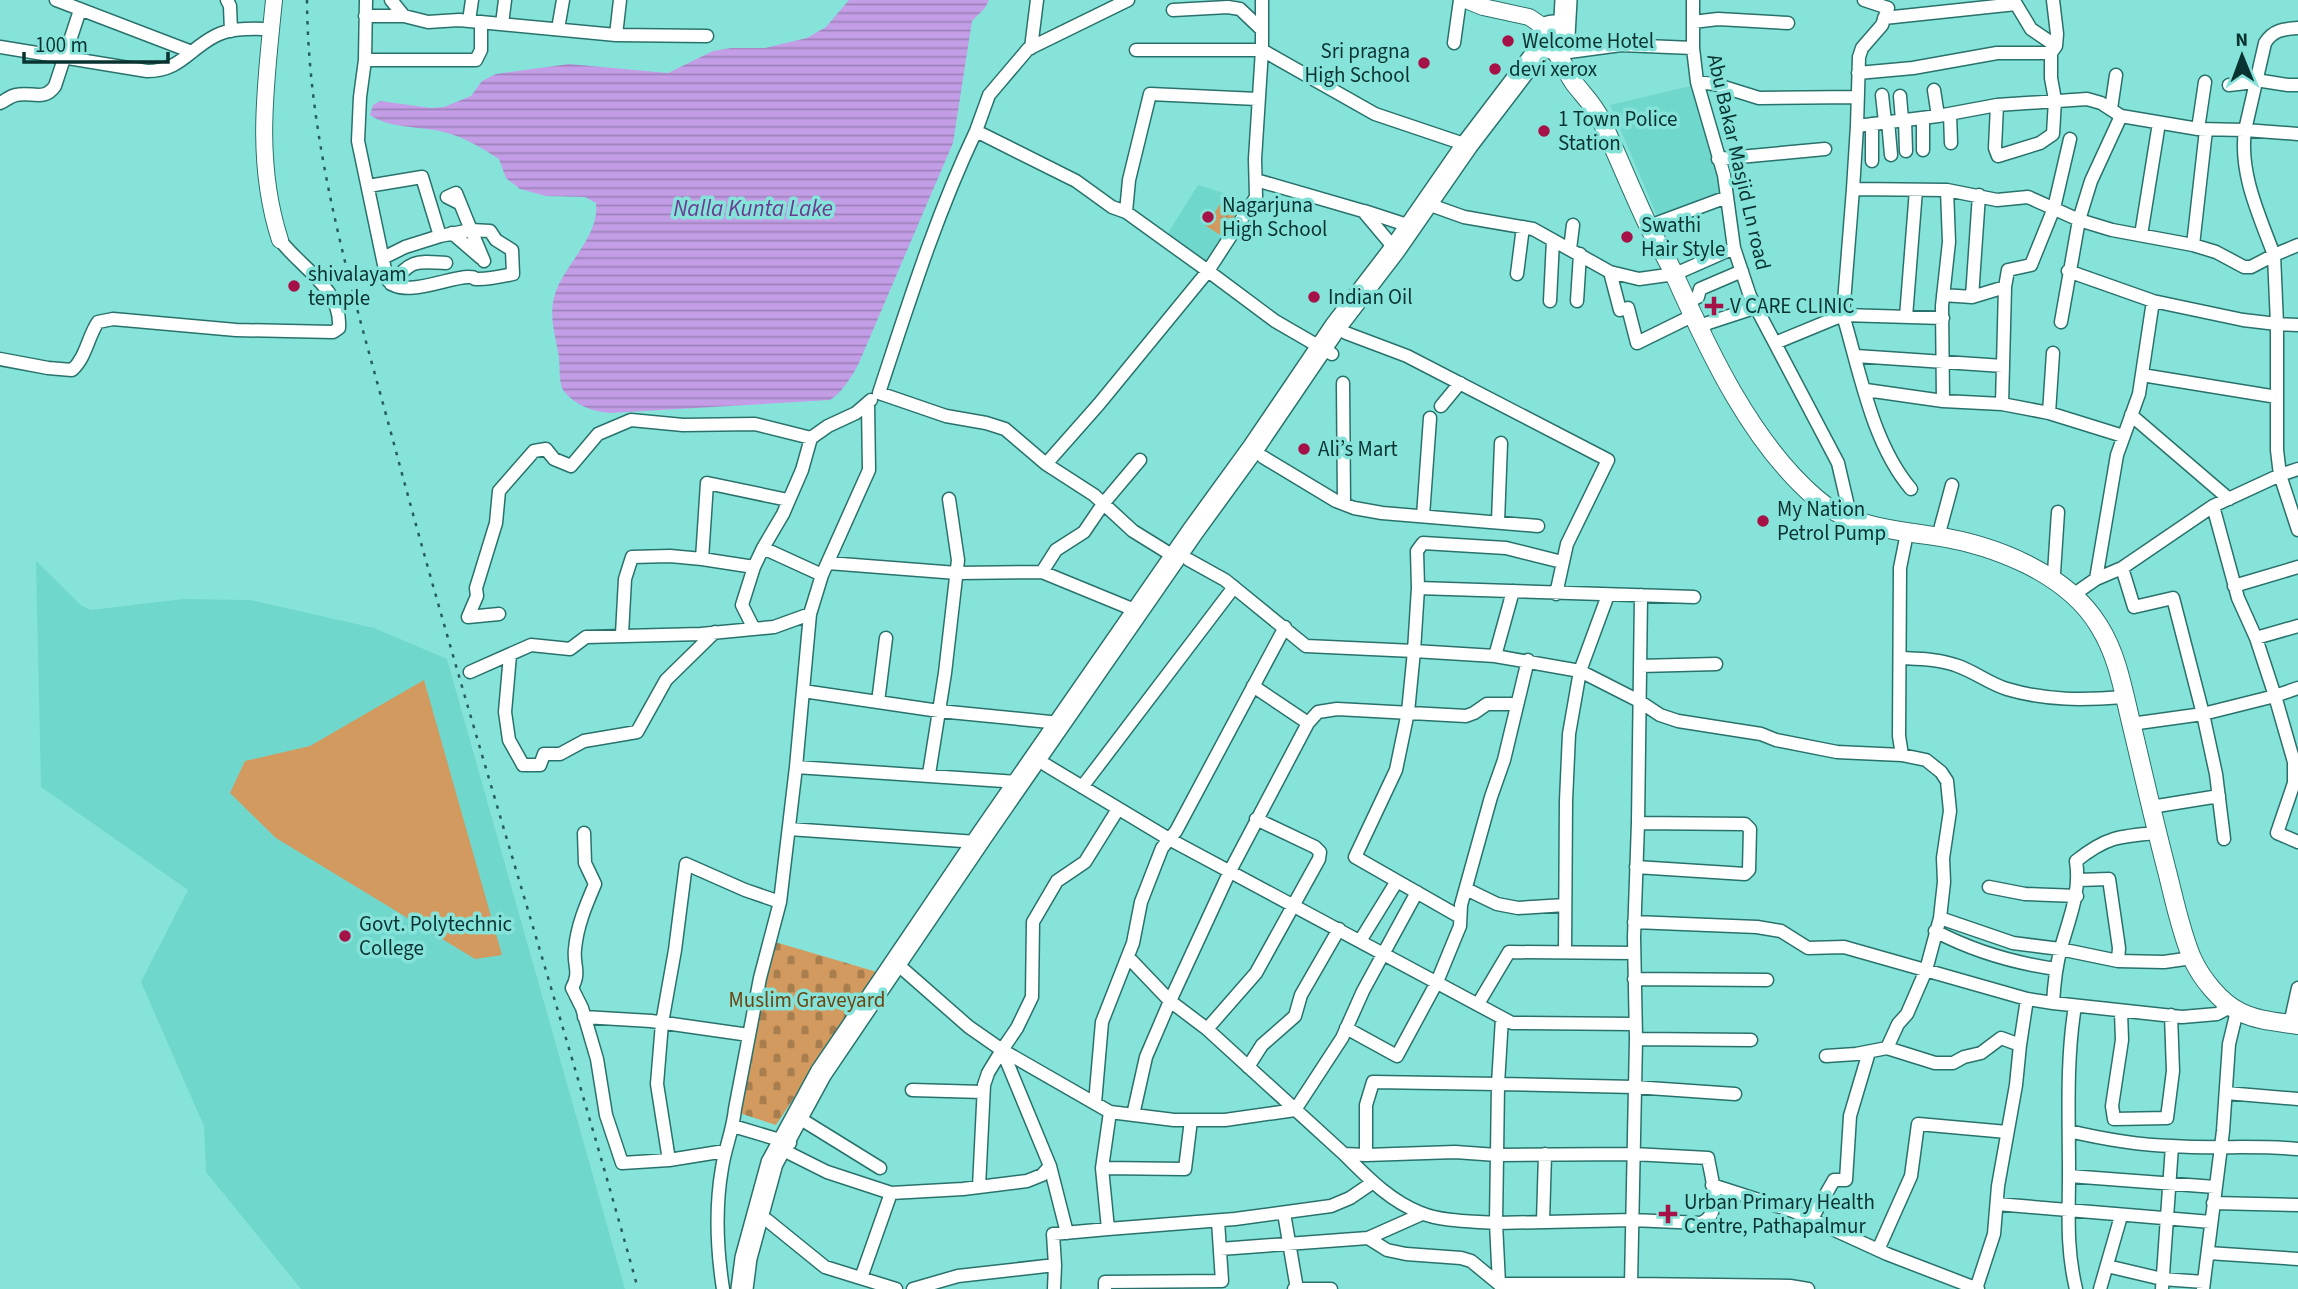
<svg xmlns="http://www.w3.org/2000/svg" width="2298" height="1289" font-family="'Source Sans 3',sans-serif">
<defs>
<pattern id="cemetery-stones" width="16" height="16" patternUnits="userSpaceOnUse" patternTransform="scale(1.75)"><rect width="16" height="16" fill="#d29a5e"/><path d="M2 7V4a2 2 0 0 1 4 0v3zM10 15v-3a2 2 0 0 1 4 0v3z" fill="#a97e4e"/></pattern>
<pattern id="park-tufts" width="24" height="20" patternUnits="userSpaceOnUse" patternTransform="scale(1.75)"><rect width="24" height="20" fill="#d29a5e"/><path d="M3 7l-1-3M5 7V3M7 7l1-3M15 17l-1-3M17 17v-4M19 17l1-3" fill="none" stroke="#a97e4e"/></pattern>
<pattern id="water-rules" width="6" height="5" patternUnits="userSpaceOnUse" patternTransform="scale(1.75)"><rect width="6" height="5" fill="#c39de6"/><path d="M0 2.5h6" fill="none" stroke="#9d81bb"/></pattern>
</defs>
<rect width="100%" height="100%" fill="#86e3da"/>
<!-- built -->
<path fill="#70d7cd" d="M1695,85L1724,194L1658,218L1610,105Z
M1198,185L1248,201L1209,265L1168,233Z
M36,561L82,606L91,610L184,599L251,600L374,628L447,659L625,1289H301L206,1172L204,1126L141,982L188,890L41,787Z"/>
<!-- grass -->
<path fill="#d29a5e" d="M424,680L502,955L475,959L276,838L230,793L245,761L310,746Z"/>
<!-- cemetery -->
<path fill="url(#cemetery-stones)" d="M775,942L877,972L776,1125L739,1113Z"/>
<!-- park -->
<path fill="url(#park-tufts)" d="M1224,198L1240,208L1222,236L1206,226Z"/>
<!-- water -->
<path fill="url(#water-rules)" d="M849,0H989L985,8L972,21L953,143L858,365C851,377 843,392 830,400L610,413C593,412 574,405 563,390C559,383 560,367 559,358C556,336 548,317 555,294C564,265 600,236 596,203L585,197L546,196L520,189L506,178L499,159C482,148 464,137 444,132C421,126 390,129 370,115L373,105L380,101L431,108L444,107L471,96L482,81L496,74L569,64L668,73L713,51L731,48H765L807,38L826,27Z"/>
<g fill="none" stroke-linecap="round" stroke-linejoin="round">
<defs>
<path id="street" d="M56,0L192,52
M227,0L230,6L231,31
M366,0L365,60L360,97L358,141L387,279C401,300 448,277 468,277C480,277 468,279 479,279C490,279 503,276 513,274L512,250L496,240L490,231L471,230L484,261
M391,0L404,16
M1128,0L1028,49L989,95L976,131L1076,181L1112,207L1126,212L1129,180L1150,94L1257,99
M1262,0V50L1255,159L1256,197L1208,271L1275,321L1332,354
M1693,0V48L1697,82L1724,175L1734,248L1750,296L1838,463L1851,519
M1173,10L1228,7L1240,9L1261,29
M365,16H404L428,22L459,20L616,35L707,36
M1884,18L2016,4L2031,29L2056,46
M469,21L472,0
M1693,22L1718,19L1788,23
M502,24L505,0
M2298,28C2283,29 2273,30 2265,43L2245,130L2298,134
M558,29L563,0
M616,35L620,0
M1454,43L1460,0
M0,47L147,71C180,71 188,50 215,36C232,27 253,29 271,29
M1031,48L1037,0
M1136,50H1262L1375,114L1467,145
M1569,52L1621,45L1693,48
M365,60H476L481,50V22
M1858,73L1913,68L1997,53H2051
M2256,80L2288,85H2298
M1697,82L1714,84L1759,98L1858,97
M2229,85L2255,82
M1934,90L1938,116
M1882,95L1885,122
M1900,96L1902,120
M0,103C5,101 10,96 16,95C31,91 44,102 55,86L80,10
M1997,105L2087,99L2101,103L2121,116L2198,129L2245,130C2239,173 2259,215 2274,255L2251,267H2244L2216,252L2193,245L2206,130
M2111,109L2116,75
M1950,114L1951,143
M1905,120L1906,151
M1888,121L1891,155
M1872,124V161
M1857,126L1859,57L1862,48L1882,25L1888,8L1864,0
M2198,129L2205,82
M976,131C936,215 908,305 879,393L946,416L986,423L1005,429L1046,464L1094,495L1133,531L1175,557
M2070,139L2054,208L2031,265L2008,270L2005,287L2002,404L2049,413L2123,436
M1923,150V118
M1718,159L1825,149
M1256,180L1363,211L1395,249
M368,186L422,177L440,236L405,247L383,258
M1853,189L1857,126L1938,116L1997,105L1995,148L1998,156L2040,143L2053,134L2055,100L2051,78V53L2056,46L2057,34L2053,0
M1979,195L1972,297L2005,287
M1436,207L1464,217L1533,229L1610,272L1639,279L1675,274L1734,248
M1364,211L1410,226
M1649,226L1727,197
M452,233L481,258
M2141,235L2159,123
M440,236L471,230L456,193L447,197L459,203
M2298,245L2274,255L2277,324L2298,325
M1570,249L1573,225
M2068,271L2153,301
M1610,272L1620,310L1628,308L1637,343L1694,315
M1517,274L1523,227
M391,284C412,260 414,261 446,263
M1943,295L1972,297
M1550,301L1553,240
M1577,301L1580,254
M1686,303L1698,297L1700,289L1742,271
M1906,317L1916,190
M1943,318L1843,315L1853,189L1947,190
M2061,322L2079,220L2091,181L2121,116
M1701,330L1708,323L1757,307
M1346,333L1407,356L1608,460L1567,544L1556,594
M1775,343L1843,315C1860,372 1872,443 1911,489
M1856,356L2003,366
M0,359L48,368L72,370C86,358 88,336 98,322L113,319L236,330L333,332L339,328C342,289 301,268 280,240
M2142,375L2277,397
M1343,383L1344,504
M1866,390L1943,401
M2002,404L1943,401L1942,306L1949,242L1947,190L1997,200L2028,197L2079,220L2112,230L2193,245
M1441,406L1460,383
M2049,413L2053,353
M2131,415L2229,499
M1263,457L1336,501L1354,508L1382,513L1538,526
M1046,464L1099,404L1208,271L1126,212
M2298,469L2280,475L2298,530
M2213,506L2238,598L2256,638L2275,696L2298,688
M1423,516L1430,418
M1498,522L1501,443
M1938,537L1952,485
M702,559L754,567L763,548
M1189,560L1225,580L1306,646L1414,651L1418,588L1694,597
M828,563L957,573L1042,572L1137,611
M2122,568L2134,607L2173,598L2203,714L2275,696L2294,762V783L2277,833L2298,842
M1042,572L1056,550L1084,532L1103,504L1140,460
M822,575L763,548L783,514L802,470L811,438L828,426L856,413L871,400
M2052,579L2054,573L2058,512
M2234,586L2298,567
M1418,588L1417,551L1423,543L1506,548L1562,562
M2073,595L2096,579L2122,568L2213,506L2280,475L2277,450V324L2243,320L2153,301L2139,394L2117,455L2096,579
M499,614L468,617L477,596L476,588L496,523L499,491L534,451L546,449L554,459L571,466L598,434L631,420L683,425L755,424L811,438
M754,629L742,605L754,567
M622,634L625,579L632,557L670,556L702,559L707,483L788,500
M2256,638L2298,626
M510,655L505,712L509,740L523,765H540L544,754H560L584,741L637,732L666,680L715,632
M1495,656L1513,591
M1900,658C1920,659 1939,659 1958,666C1975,672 1990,684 2007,689C2047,701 2084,700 2125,697
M1640,666L1716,664
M470,672L531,645L570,649L586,637L701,634L774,627L810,614
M803,691L939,711L1060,723
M878,702L886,638
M1308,723L1318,712L1337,709L1466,716L1474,713L1487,704H1516
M2131,724L2203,714L2216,774L2224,839
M1046,765L1169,839L1512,1023L1634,1024
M796,767L1019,782
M929,774L945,673L958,560L949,499
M1082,787L1234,587
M2151,807L2219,796
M1118,809L1085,862L1057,881L1033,922L1032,997L1017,1028L1002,1050L1110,1112L1174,1120H1225L1295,1110L1342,1038L1363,991L1417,892
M789,829L977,842
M584,833L585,863L595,884C586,905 577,926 575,949C573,966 581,971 572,988L582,1008L597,1059L606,1115L622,1163L669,1160L725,1151
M1636,867L1745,874L1749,870L1750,829L1745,824L1638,823
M2078,880L2109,879L2119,948L2118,961L2164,962L2192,958
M1989,887L2025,894L2077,896
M1466,889L1497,904L1518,908L1565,905
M1460,917L1355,857L1396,770L1408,712L1414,651L1495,656L1580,671L1608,595
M1940,918L2013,943L2060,949L2118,961
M1634,922L1757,927L1781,931L1808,948L1844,947L2027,999L2020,1045L2001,1038L1981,1053L1964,1057L1953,1063H1935L1887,1048
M1935,931C1973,951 2014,963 2056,969
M1360,941L1397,881
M1565,952L1566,801L1569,734L1580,671L1639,701L1660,715L1678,721L1761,734L1776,740L1837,752L1902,755
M1128,957L1170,1001L1207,1029L1344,1154L1366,1155V1105L1373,1082L1498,1084L1497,1155L1455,1152L1366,1155
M1634,979L1767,980
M2027,999L2053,1003C2054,985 2056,966 2061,948C2069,918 2081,893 2076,861C2106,837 2119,836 2157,833
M2053,1003L2182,1017L2217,1014L2232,1006
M1478,1004L1509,952L1634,953
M2075,1006C2066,1061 2069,1117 2069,1172C2069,1214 2066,1247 2076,1289
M2121,1012L2122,1040L2112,1106L2114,1119L2167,1118L2173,1071L2171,1015
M584,1017L651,1021L749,1035
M1502,1018L1498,1084L1634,1087L1735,1094
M2290,1024L2298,988
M1346,1028L1397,1056L1437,982L1460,926L1461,905L1491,797L1504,760L1528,660
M1207,1029L1256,973L1319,859L1320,852L1315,847L1256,819
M1636,1039L1751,1040
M1826,1056L1856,1054L1887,1048L1898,1024L1907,1014L1926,970L1940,918L1944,882L1943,858L1950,811L1947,781L1941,772L1926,760L1902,755L1899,736L1900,568L1907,533
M1248,1067L1262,1045L1295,1016L1301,995L1339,929
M912,1090L983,1092
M2226,1093L2298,1099
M1095,1103L1102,1022L1133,943L1141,902L1162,848L1176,831L1285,627
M1110,1112L1102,1168L1108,1229L1235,1219L1331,1206L1350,1198L1372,1183
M1133,1115L1146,1057L1170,1001L1230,871L1308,723L1253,686
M804,1121L880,1168
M733,1126L790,1143
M2069,1131C2103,1139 2137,1145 2172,1146C2214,1149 2256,1145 2298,1149
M789,1153L827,1172L891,1193L963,1189L1027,1181L1042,1175L1050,1166L1002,1050L969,1027L904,970
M1344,1154C1367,1177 1390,1201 1421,1213C1444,1222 1472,1221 1496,1223L1499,1284
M1633,1154L1708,1158C1711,1178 1724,1214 1701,1223L1632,1220L1496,1223L1497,1155Z
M669,1160L657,1084L662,1023L675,950L686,864L745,890L780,902
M1050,1166L1067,1233
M1102,1168L1185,1169L1191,1120
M2069,1176L2215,1187
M1712,1185L1793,1211L1887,1254L1978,1289
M979,1187L984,1085L988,1073L1002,1050
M2213,1203L2298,1205
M1997,1204L2211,1222
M1284,1213L1297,1289H1294
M767,1220L825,1267L896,1289
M1811,1220L1834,1180H1846L1850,1116L1869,1052
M1543,1222L1545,1154
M1368,1238L1387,1250L1406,1254L1461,1258L1471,1261L1499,1284
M1220,1249L1368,1238L1422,1214
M1878,1250L1911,1176L1918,1124L2007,1132
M2208,1253L2298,1259
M2107,1266L2162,1279L2204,1282
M861,1278L891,1193
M723,1289C717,1250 715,1208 722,1168C725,1148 733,1130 735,1109L760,978L780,902L796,767L810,614L822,575L869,470L868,403
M913,1289L958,1276L1055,1265L1053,1234L1108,1229
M1054,1289L1055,1265
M1105,1289V1282L1222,1281L1218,1221
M1297,1289H1331
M1503,1289L1499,1284H1631L1636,1039L1634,937L1638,823L1641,595
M1631,1289V1284L1790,1286L1808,1289
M1976,1289L1994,1234L1998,1186L2016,1085L2020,1045
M2100,1289L2121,1216
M2162,1289L2172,1146
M2203,1289L2223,1131L2229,1044L2237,1011"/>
<path id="secondary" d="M274,0C266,82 254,160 280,240
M1466,0L1483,7L1529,17L1547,29"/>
<path id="primary" d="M1554,48C1561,60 1567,72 1574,83C1584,96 1594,105 1601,120C1617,154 1631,189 1647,223C1656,241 1667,258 1675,276C1709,352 1752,444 1817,499C1848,526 1896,531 1935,536C1994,545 2067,573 2099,626C2116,653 2122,684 2129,714C2142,768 2154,822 2168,875C2175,903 2181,932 2192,958C2201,978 2220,1002 2240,1012C2258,1021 2279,1022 2298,1025"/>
<path id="highway" d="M1542 37a11 11 0 1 1 22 0a11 11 0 1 1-22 0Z
M1564,36L1566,0
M742,1289L746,1258L772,1163L821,1073L983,834L1193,531L1254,447L1336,326L1395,249L1467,145L1544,44"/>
</defs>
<!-- street casing -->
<use href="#street" stroke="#29726c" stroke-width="15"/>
<!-- secondary casing -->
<use href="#secondary" stroke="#29726c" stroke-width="18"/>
<!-- primary casing -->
<use href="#primary" stroke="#29726c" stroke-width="20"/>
<!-- highway casing -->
<use href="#highway" stroke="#29726c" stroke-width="24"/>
<!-- street -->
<use href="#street" stroke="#fff" stroke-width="12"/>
<!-- secondary -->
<use href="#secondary" stroke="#fff" stroke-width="16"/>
<!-- primary -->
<use href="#primary" stroke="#fff" stroke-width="18"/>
<!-- highway -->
<use href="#highway" stroke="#fff" stroke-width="21"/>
<!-- rail -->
<path stroke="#285e5a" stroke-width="2.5" stroke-dasharray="3.5 7" stroke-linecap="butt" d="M307,0C308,157 358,308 398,459C473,737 561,1011 638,1289"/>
</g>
<!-- markers -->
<g fill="#a61148" stroke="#86e3da" stroke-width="2.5">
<circle cx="1508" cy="41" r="7"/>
<circle cx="1424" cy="63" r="7"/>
<circle cx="1495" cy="69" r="7"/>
<circle cx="1544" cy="131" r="7"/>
<circle cx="1208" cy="217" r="7"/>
<circle cx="1627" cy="237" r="7"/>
<circle cx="294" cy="286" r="7"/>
<circle cx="1314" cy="297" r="7"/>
<path d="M1710.5 295.5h7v7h7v7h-7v7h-7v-7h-7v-7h7z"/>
<circle cx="1304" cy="449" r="7"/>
<circle cx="1763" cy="521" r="7"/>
<circle cx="345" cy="936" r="7"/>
<path d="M1664.5 1203.5h7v7h7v7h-7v7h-7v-7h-7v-7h7z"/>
</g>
<g text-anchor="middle" stroke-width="7" stroke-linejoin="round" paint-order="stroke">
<!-- poi labels -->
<g font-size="21" fill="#093330" stroke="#86e3da" text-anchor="start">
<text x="1522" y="48">Welcome Hotel</text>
<text x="1410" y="58" text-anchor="end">Sri pragna<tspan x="1410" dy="24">High School</tspan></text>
<text x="1509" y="76">devi xerox</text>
<text x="1558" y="126">1 Town Police<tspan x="1558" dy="24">Station</tspan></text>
<text x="1222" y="212">Nagarjuna<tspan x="1222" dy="24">High School</tspan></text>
<text x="1641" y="232">Swathi<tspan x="1641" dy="24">Hair Style</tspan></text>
<text x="308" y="281">shivalayam<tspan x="308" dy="24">temple</tspan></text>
<text x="1328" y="304">Indian Oil</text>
<text x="1730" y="313">V CARE CLINIC</text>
<text x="1318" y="456">Ali’s Mart</text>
<text x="1777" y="516">My Nation<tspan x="1777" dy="24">Petrol Pump</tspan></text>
<text x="359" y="931">Govt. Polytechnic<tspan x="359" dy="24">College</tspan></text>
<text x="1684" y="1209">Urban Primary Health<tspan x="1684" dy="24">Centre, Pathapalmur</tspan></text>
</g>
<!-- street labels -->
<g font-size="21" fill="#093330" stroke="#86e3da">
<text transform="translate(1739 162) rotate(77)" y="7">Abu Bakar Masjid Ln road</text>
</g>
<!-- park labels -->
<g font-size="21" fill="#6c4410" stroke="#86e3da">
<text x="807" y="1007">Muslim Graveyard</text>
</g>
<!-- water labels -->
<g font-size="23" font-style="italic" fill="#6b3b91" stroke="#86e3da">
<text x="753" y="216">Nalla Kunta Lake</text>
</g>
</g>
<!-- north arrow -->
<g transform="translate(2242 56) rotate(359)" stroke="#86e3da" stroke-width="5" paint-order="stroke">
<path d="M0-5L12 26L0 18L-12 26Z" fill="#093330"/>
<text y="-10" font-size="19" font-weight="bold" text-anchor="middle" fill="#093330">N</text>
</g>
<!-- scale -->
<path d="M24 52v10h144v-10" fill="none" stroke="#093330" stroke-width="3.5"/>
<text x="35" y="52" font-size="21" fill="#093330" stroke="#86e3da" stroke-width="5" paint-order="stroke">100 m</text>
</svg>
